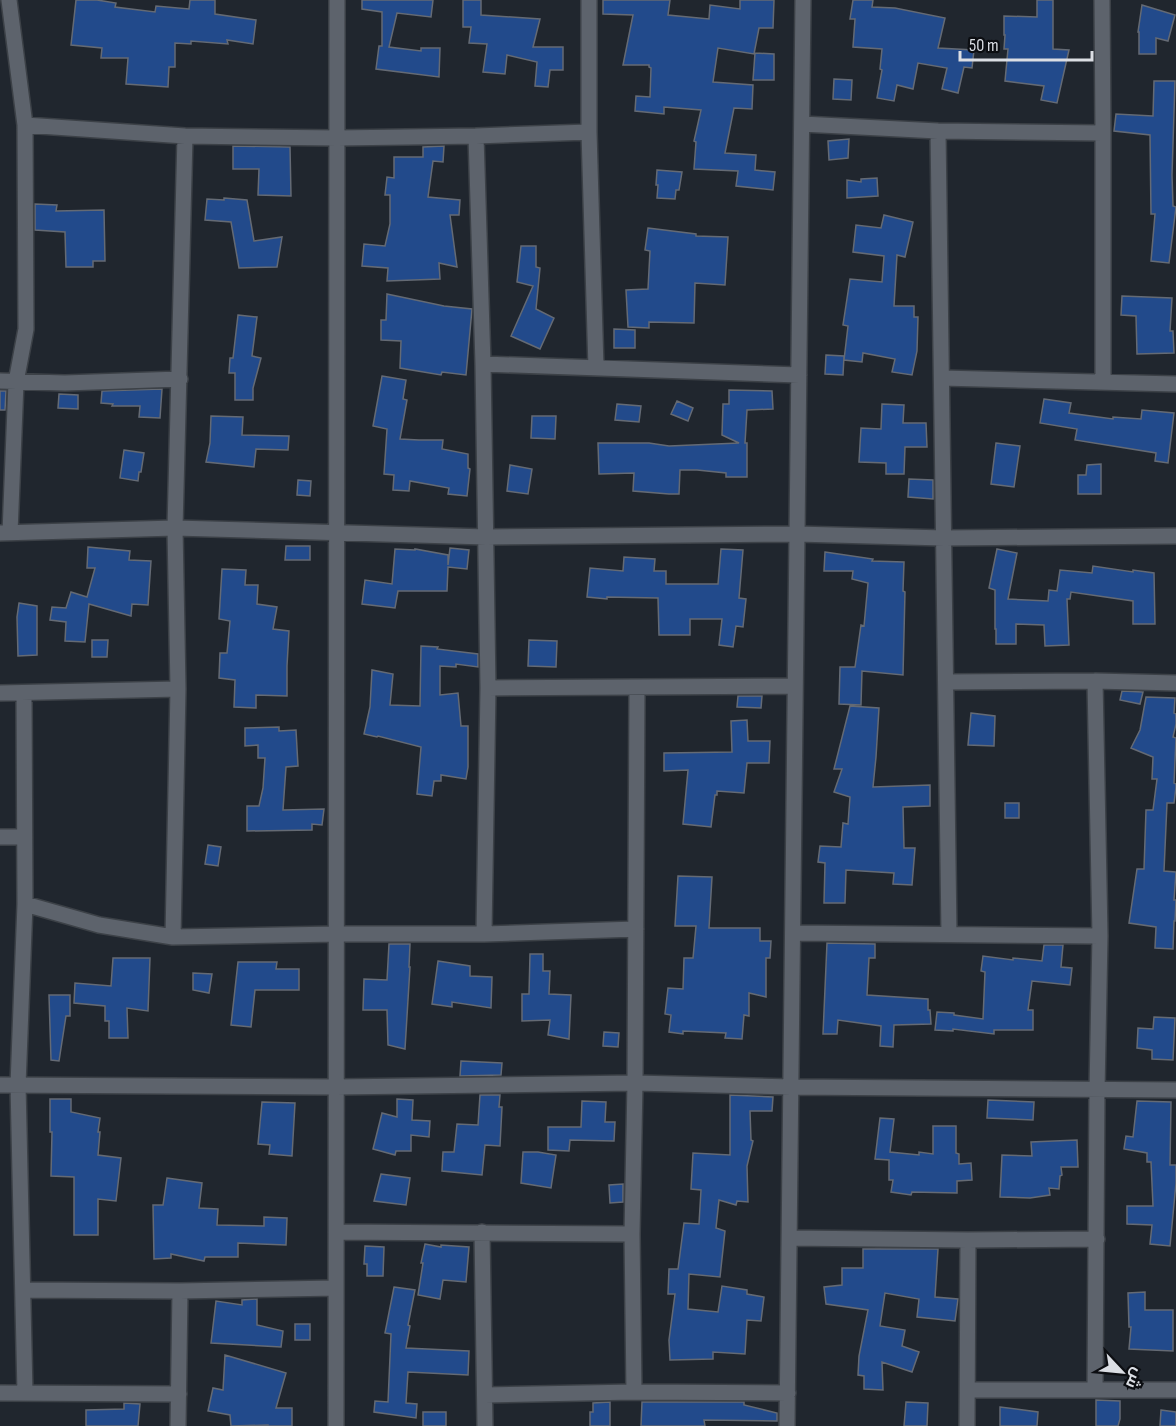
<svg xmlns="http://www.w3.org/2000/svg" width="1176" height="1426" font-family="'Sofia Sans Condensed',Cairo,sans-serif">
<rect width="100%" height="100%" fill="#20262e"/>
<!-- building -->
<path fill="#224a8b" stroke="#646a74" stroke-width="1.5" d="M76,0H97L116,3L115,7L155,12L156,6L189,9L190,0H215V14L256,20L253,44L227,40L228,44L191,41V44L175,43V67H169L168,87L126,84L128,58H101L102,48L71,45Z
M362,0H433L431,17L397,13L389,47L421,51V48H440L439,77L376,69L379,46H382V12L362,9Z
M463,0H481V15L540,19L533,47H563V70H550L548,87L535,86L537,62L507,55L505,74L483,72L487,44L469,43L471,27H463Z
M603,0H670L668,15L709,19L710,5L740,9V0H774L773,28H759L754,54L718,48L713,82L753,85L752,109L734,108L725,153L756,155L755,170L775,172L773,190L736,186L738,171L694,169L696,142L694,141L701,110L664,107V114L635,111L636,96L650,97L651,68L649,67V65H623L633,15L603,14Z
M853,0H873L872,7L895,8L945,18L938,48L974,50L972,68L964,67L958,93L942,89L947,68L918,63L913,89L897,85L894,101L877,98L882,70L880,69L882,49L853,47L855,19H850Z
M1037,0H1053V49L1069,50L1057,103L1041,100L1044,86L1005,81L1008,49H1004L1005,35H1004V16L1037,17Z
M1142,5L1175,15L1168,41L1156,38V54H1139V32H1138Z
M755,53L774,54V80H753Z
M834,79L852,80L851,100L833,99Z
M1154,81H1175L1172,175L1173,206L1176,207L1169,263L1151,261L1155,214H1151L1150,135L1114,131L1116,114L1153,116Z
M849,139L848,158L829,160L828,141Z
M233,146L290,147L291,196L258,195L259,169H233Z
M444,146L443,162L433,161L428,197L460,200L459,215H450L457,267L439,263L440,279L387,281L388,268L362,266L364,244L385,246L390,224V195H385L387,177L394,178V157H423V147Z
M657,170L682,172L679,190H676L675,199L657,198L658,185H656Z
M877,178L878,196L847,198V180L861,182V179Z
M224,198L247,200L254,241L282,237L277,267L239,268L231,222L205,220L207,199L224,200Z
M35,204L57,205L56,211L104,210L105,261H93V267H66L65,232L35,230Z
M884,215L913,222L905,257L897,255L894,306H914V317H918L917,351L912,375L892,372L895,359L863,353L862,362L844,360L848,326L843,325L850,279L882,282L884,256L853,252L856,225L881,228Z
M648,228L696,234V236L728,237L725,285L695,283L694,323L649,322V328L628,327L626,290L648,289L650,251L645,250Z
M521,246H536V267L540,268L536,309L554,318L540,349L511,336L533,286L517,282Z
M387,294L444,306L472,309L466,375L442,372L441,375L400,368L401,341L381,340V320H386Z
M1122,296L1172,298L1170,331H1173L1174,353L1137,354L1136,316L1121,315Z
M238,315L257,317L252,356L261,358L253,388V400H235V373H229L230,358H233Z
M614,329L635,330V348H614Z
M826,355L844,356L843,375L825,374Z
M382,376L406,380L403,399L407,400L400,439L419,440H443L442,449L468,454V468L470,469L467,496L448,494L449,488L410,481L409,491L393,490L394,475L384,474L387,429L373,426Z
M162,389L160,418L139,417L140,406H112L113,404L101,403L102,391Z
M729,390L772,391L773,409L747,410L745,443H747V477H726V473L697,470H680L679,494H669L633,491L634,473L599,474L598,443H649L669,446L739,443L722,435L723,404H729Z
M0,391H6L5,410H0Z
M59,394L78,395V409L58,408Z
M1044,399L1071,403L1069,413L1113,419V417L1141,419L1142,410L1174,413L1168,463L1155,461L1156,453L1075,440L1077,429L1040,423Z
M677,401L693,408L688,421L671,414Z
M617,404L641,406L639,422L615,420Z
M882,404L904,405L903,423H926L927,447H905L904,474H886V463L859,462L861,428L881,429Z
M211,416L243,417L242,435L289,436L288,450L256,449L254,467L206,462L210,443Z
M532,416H556L555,439L531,438Z
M996,443L1020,446L1014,487L991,484Z
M124,450L144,453L141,472H139L138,481L120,478Z
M1101,464V494H1078V475H1086L1087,465Z
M510,465L532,469L528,494L507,491Z
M909,479L933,480V499L908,497Z
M298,480L311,481L310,496L297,495Z
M286,546H310V560H285Z
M88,547L130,551L129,560L151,561L148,605L132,604L131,616L89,604L85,642L65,641L66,622L50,620L52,607L66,608L71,592L87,597L95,568H87Z
M450,548L469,550L467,569L448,567L447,591H398L395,608L362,604L365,580L392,584L395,549L415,550V549L448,555V565Z
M721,549L743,550L739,598L746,599L743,627L736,626L733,647L719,645L722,619H690V635H659L658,598L607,597V599L587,597L590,568L623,571L624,557L655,559L654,571H666V584H718Z
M997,549L1017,553L1008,599L1048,601L1049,590L1057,591L1060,570L1092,573L1093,566L1133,572V570L1154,573L1155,624H1133V601L1071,592L1070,599H1067L1069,645L1045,646L1044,625L1016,624V644H996V629H995V590L989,588Z
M825,552L873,559L872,561L904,562L903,591L905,592L903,675L862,671L861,705L839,704L840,667H855L861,625L864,626L868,583L852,579L853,571H824Z
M222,569L246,570L245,585H258L257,604L277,607L273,629L289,631L287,666V696L256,695V708L234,707L235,680L219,678L220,653H227L230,621L219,619Z
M19,603L37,606V655L18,656L17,617Z
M92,640H108L107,657H92Z
M529,640L557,641L556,667L528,666Z
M421,646L438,647L437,649L478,654V667L456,664V667L440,666V695L458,693L461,726H468V767L466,779L441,775V781H434L432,796L417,794L421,747L378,736L377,737L364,734L370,707L372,670L393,674L390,705L420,706Z
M1122,691L1143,692L1140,704L1120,700Z
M738,696H762L761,708L737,707Z
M1146,697L1175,698L1174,713L1176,714V724L1173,737L1176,738L1174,783L1176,784V787L1174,803H1167L1164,871L1176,872L1174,900H1176L1175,921H1174L1173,949L1155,948L1156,927L1129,923L1137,869H1144L1146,810H1153L1157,779H1152L1153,757L1131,748L1140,730Z
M850,706L879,708L876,757L873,787L930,785V806L903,807L904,848H915L912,885L893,884L894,873L846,870L845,903H824L825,863L818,862L820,846L841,847L843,823L848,824L850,797L834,792L842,769H834Z
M971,713L995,716L994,746L968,745Z
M747,720L748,741H770L769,763H747L744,793L717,791V795H715L711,827L683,824L688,770L664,771V753L732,752L731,721Z
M279,727V731L296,730L298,766L286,767L283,810L324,809L322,825L312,824V830L247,831V806H259L263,788L265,758H258V745L245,746V728Z
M1005,803H1019V818H1005Z
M208,845L221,847L218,866L205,864Z
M678,876L712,877L709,928H760V941H771L770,958H766V997L749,993V1016L744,1015L742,1039L725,1038L726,1033L683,1031V1034L669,1032L671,1015L665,1014L668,988L683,989L684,958H693L696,926H675Z
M827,943L875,944V958H869L867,995L928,999V1010H930L931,1024L894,1025L893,1047L880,1046L881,1026L838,1020L837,1034H823Z
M389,944H410L409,967H410L405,1049L388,1045L387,1010H363L364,979L387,980Z
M1044,945H1063L1061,967L1072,968L1070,985L1032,981L1028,1010H1033V1030H994V1034L953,1029V1031L935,1030L937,1012L954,1013V1015L983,1019L985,972L981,971L983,956L1013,960V958L1042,961Z
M530,954H543V971H550L549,994L571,995L569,1039L548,1035L550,1020L522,1021V994H529Z
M113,958H150L148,1011L127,1008L128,1038H109V1021H105V1006L74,1003L75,983L111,986Z
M438,961L470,966V976L492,977L491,1008L452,1002V1007L432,1004Z
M238,962H277L276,969H299V990H255L251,1027L231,1025Z
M193,973L212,974L209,993L193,990Z
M49,995H70V1016H66L59,1061L51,1060Z
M1154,1017L1175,1018L1173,1060L1152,1059V1050L1137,1048L1138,1028L1153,1029Z
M604,1032L619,1033L618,1047L603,1046Z
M461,1061L502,1063L501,1075L460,1076Z
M480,1095H500L499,1107H502L500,1146L485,1145L482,1175L442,1171L443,1152H454L457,1124L478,1125Z
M730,1095L773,1097L772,1111H750L751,1140L753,1141L747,1166L748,1202L737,1201L736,1205L719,1200L716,1228L725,1231L720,1277L689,1274L688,1309L718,1312L722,1286L747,1290V1294L764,1297L761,1321L747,1320L745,1354L713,1352V1359L670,1360L669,1340L675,1294H668L669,1269H678L684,1223L699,1224L701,1190L691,1189L693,1153L730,1155Z
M50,1099H71V1112L100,1118L98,1132H100L98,1155L121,1158L116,1201L98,1199V1235H74V1177L51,1176L52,1132H50Z
M397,1099L413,1100L412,1120L430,1121L429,1137L411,1135V1151H396L395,1155L373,1149L382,1113L397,1117Z
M988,1100L1034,1102L1033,1120L987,1118Z
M582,1101L606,1102L605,1122H615L614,1141L570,1140L569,1151L548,1150V1127H581Z
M1137,1101L1171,1102L1170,1165H1176V1183L1170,1246L1150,1244L1152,1225L1127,1224V1206H1153L1151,1162H1147V1153L1124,1149L1126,1136L1133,1137Z
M262,1102L295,1103L292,1156L269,1154L270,1145L258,1144Z
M880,1118L894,1119L890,1152L919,1155V1152L933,1154V1126H956V1153L959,1154V1164L971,1163L972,1180L957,1181V1193L912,1192L911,1195L891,1192L893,1180H889V1160L875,1159Z
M1077,1140L1078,1167H1061L1062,1175L1060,1176L1059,1189L1049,1188L1050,1195L1030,1198L1000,1197L1002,1155L1032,1156L1031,1142Z
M523,1152H538L556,1155L551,1188L521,1183Z
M381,1174L410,1178L406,1205L374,1201Z
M167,1178L202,1183L199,1208L218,1209L217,1225L264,1226V1217L287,1218L286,1245L238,1243V1257H205L204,1261L171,1254V1258L154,1259L153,1205H163Z
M623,1184V1202L610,1203L609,1185Z
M425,1244L441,1247V1245L469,1247L466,1282L443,1280L440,1299L418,1295L423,1263H421Z
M365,1246L384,1247L383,1276H367V1264H364Z
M863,1249H938L935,1297L958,1299L955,1321L917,1317L919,1299L885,1293L880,1326L905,1330L902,1346L919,1352L912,1372L882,1362L883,1390L864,1389V1376L858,1375L859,1356L868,1310L826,1304L824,1287L842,1285V1268H863Z
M394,1287L415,1290L408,1325L410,1326L406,1348L469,1351L468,1375L408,1372L406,1403L417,1404L416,1418L374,1412L375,1401L388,1402L391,1334L385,1333Z
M1145,1292V1310H1173V1351L1129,1349L1131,1327H1129L1128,1293Z
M257,1299V1325L283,1331L281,1347L211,1343L216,1301L242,1305V1300Z
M295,1324H310V1340H295Z
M225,1355L286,1373L276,1408H292V1426H268V1425L231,1426L230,1415L208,1411L213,1388L223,1390Z
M1096,1400L1120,1401V1419L1118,1426H1096Z
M610,1402V1426H590V1412H593V1403Z
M642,1402H744V1405L777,1413V1421L704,1420L705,1426H641Z
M906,1402L928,1403L927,1426H904Z
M124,1403L140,1404L138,1426H86V1410L124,1409Z
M1000,1407L1038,1412L1037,1426H1000Z
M1161,1410L1176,1412V1426H1160Z
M423,1412H446V1426H423Z"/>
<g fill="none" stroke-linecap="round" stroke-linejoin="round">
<defs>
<path id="minor" d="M9,0L25,125L26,329L16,382L10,533
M589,0V132L596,368
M1102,0L1103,133V381
M802,124L938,131L1103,133
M25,125L185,136L337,138L476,136L589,132
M938,131L949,934
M476,136L483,364L488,688L484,934
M483,364L799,375
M942,378L1176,384
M0,381L65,383L180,379
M0,533L175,528L486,537L797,534L944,538L1176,536
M1095,681L1100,936L1097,1090L1095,1390
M946,682L1095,681L1176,683
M488,688L795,686
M0,693L178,689
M24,693L25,904L18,1085L25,1393
M0,837H24
M25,904L99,925L173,937L337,934H484L636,929
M793,933L1100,936
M173,937L178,689L175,528L185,136
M0,1085L336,1087L635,1083L791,1087L1176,1090
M336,1232L632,1234
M482,1232L485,1426
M789,1238L968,1240L1097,1239
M23,1290L180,1291L336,1288
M968,1390H1176
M634,1392L632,1234L635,1083L637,688
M0,1393L179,1394
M485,1395L634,1392L788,1393
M178,1426L180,1291
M336,1426L337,0
M787,1426L803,0
M967,1426L968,1240"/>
</defs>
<!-- minor casing -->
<use href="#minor" stroke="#3c4147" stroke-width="18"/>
<!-- minor -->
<use href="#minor" stroke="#5d636c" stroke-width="15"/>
</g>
<!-- north arrow -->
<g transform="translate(1122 1372) rotate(116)" stroke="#0c0e12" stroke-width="4.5" paint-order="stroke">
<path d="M0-4.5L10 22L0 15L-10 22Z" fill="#dbdee4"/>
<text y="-9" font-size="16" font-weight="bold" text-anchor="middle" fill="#dbdee4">ش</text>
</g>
<!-- scale -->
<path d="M960 51v9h132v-9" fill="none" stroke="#dbdee4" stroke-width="3"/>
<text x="969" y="51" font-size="18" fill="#dbdee4" stroke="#0c0e12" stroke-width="4.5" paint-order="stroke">50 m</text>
</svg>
